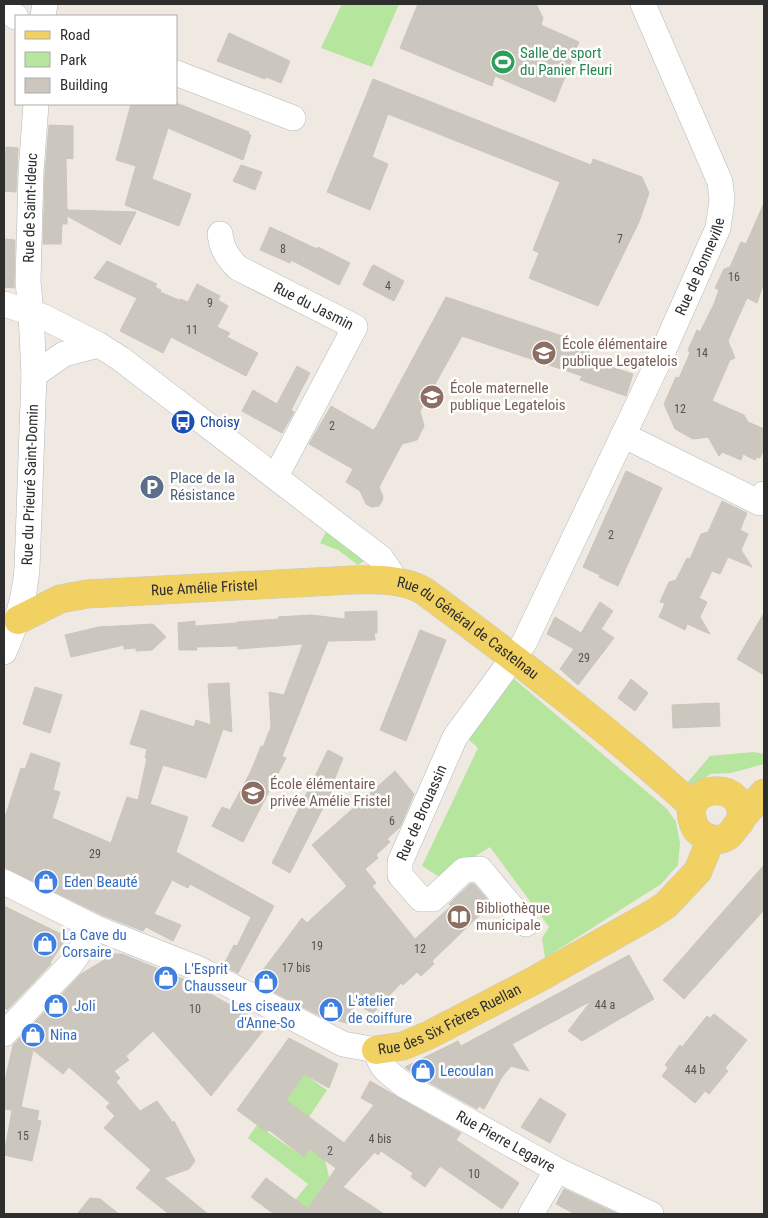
<svg xmlns="http://www.w3.org/2000/svg" width="768" height="1218" font-family="'Roboto Condensed',sans-serif">
<rect width="100%" height="100%" fill="#efe9e1"/>
<!-- green -->
<path fill="#b6e59e" d="M342,4H399L372,67L321,48Z
M326,532L364,561L358,565L338,550L320,543Z
M513,678L667,809L676,822L680,843L678,865L661,884L545,958L542,938L549,927L490,847L441,878L422,866L478,748L467,738Z
M754,752L764,754V764L731,773L710,774L692,789L687,783L710,756Z
M304,1074L327,1090L309,1117L279,1096Z
M257,1125L304,1157L309,1149L325,1160L329,1177L305,1214H284L308,1184L248,1138Z"/>
<!-- building -->
<path fill="#cbc7bf" stroke="#cbc5ba" d="M418,4H536L543,18L541,25L579,42L555,102L495,76L492,86L400,48Z
M229,33L290,61L281,83L266,77L265,79L217,61Z
M373,79L591,165L593,159L642,177L649,193L639,222L598,306L529,278L539,253L533,250L560,182L388,114L372,157L388,164L370,210L327,192Z
M131,104H179L249,132L248,134L251,135L243,160L168,128L152,179L191,194L179,226L125,205L136,166L116,160Z
M49,125L73,126V159L66,158L67,210L136,212L120,245L67,216V224H62L61,244H43L45,173Z
M6,147L18,148L16,192L4,191Z
M241,165L262,172L255,190L233,181Z
M764,203V282L757,303L747,298L733,329L728,341L735,358L730,360L712,401L744,415L748,422L764,429V449L760,458L757,457L755,460L743,454L741,460L722,452L719,456L708,437L693,439L675,429L664,404L676,377L679,378L690,353L688,350L697,330L700,332L714,304L719,290L715,288L724,269L730,267L741,242L746,244Z
M270,227L317,249L318,247L350,263L339,285L291,260L290,263L260,250Z
M4,239L15,240L14,288L4,287Z
M107,261L157,284L155,287L161,290L160,292L179,300L180,299L188,302L197,284L220,296L218,300L228,306L217,327L230,333L227,337L258,353L246,376L171,337L163,353L120,331L137,298L94,278Z
M374,265L404,281L394,301L363,285L372,266Z
M446,297L592,346L587,359L633,374L626,396L580,380L582,376L462,336L420,411L424,426L417,440L402,444L379,487L383,497L382,501L379,506L371,507L366,504L360,491L346,482L353,469L309,444L331,406L373,430L376,427Z
M297,366L310,373L291,410L294,412L282,433L242,411L253,390L277,404Z
M626,471L662,488L618,586L599,577L600,575L583,567Z
M722,501L747,513L740,530L748,534L741,550L752,567L728,557L720,574L712,571L699,598L707,602L700,617L710,634L687,624L685,630L659,617L665,603L660,602L669,582L676,580L687,558L690,559L701,534L708,532Z
M600,602L613,611L601,629L614,638L578,685L560,669L574,649L547,634L555,617L581,633Z
M377,611V633H374L375,640L328,641L282,756L286,758L243,842L212,826L222,807L230,810L251,771L261,746L263,747L271,727L269,692L284,695L303,644L238,649V646L196,647L197,650H179L178,623L195,621V626L237,623V622L279,619L278,617L311,615L345,619V612Z
M764,613V675L737,659Z
M153,624L166,637L152,650L136,651V648L124,649V645L71,657L65,635L99,627Z
M420,630L446,640L406,741L380,730Z
M631,679L648,693L635,711L618,698Z
M229,683L232,732L211,725L208,684Z
M35,687L62,695L50,733L23,724Z
M719,703L720,726L673,728L672,705Z
M141,710L194,727L196,720L223,729L206,778L163,765L150,804L188,817L176,852L274,906L238,973L223,966L234,945L237,946L251,917L190,884L188,888L172,880L154,914L181,925L173,941L146,927L143,931L102,915L4,867V820L21,768L25,769L31,753L60,763L53,790L60,792L52,818L111,843L127,797L138,800L147,758H145L147,749L130,744Z
M328,750L343,758L333,783L335,784L290,873L272,863Z
M395,771L414,794L400,827L387,839L390,842L376,855L378,858L365,869L376,883L372,886L415,939L451,906L449,904L452,901L470,884H474L491,904L432,961L434,964L421,976L417,972L403,985L401,983L372,1014L355,1001L350,1024L320,1016L254,982L302,918L307,923L347,886L312,845Z
M764,865V910L684,999L663,980Z
M4,906L67,937L50,963L51,964L7,1010L4,1007Z
M114,954H122L188,981L267,1026L211,1096L153,1031L126,1056L129,1060L114,1071L120,1078L116,1082L140,1111L157,1101L173,1123L174,1121L195,1161L189,1169L164,1178L208,1214H169L136,1188L151,1170L104,1128L115,1116L106,1107L110,1103L69,1067L63,1074L33,1050L21,1107L39,1111L37,1120L41,1121L32,1161L4,1155L12,1110L4,1109V1085L13,1045L81,974Z
M629,955L654,999L582,1041L568,1031L591,1001L512,1044L529,1071L511,1066L502,1077L484,1109L479,1106L477,1109L412,1073L405,1067L458,1041L461,1046Z
M714,1014L747,1040L725,1068L728,1071L709,1094L705,1091L695,1103L662,1076L668,1068L665,1065L680,1045L682,1047L707,1016L710,1018Z
M289,1038L338,1064L329,1088L304,1074L286,1100L344,1143L374,1105L361,1098L370,1081L461,1133L456,1140L519,1183L502,1209L440,1166L425,1187L411,1177L413,1173L381,1151L378,1155L375,1152L343,1187L384,1214H274L251,1197L266,1178L308,1209L336,1168L309,1149L304,1157L269,1130L267,1132L237,1110Z
M540,1098L566,1114L550,1143L521,1127Z
M564,1189L618,1214H575L556,1204Z
M90,1198L100,1199L119,1214H77Z"/>
<g fill="none" stroke-linecap="round" stroke-linejoin="round">
<defs>
<g id="minor">
<path d="M4,9L16,17"/>
<path d="M43,16L45,4"/>
<path d="M176,73L293,118"/>
<path id="s1" d="M220,234C222,249 227,257 238,268L355,327L276,476"/>
<path d="M4,304L44,317L99,345L121,359L381,558L398,583"/>
<path d="M34,375L64,354L99,345"/>
<path d="M623,435L760,503L764,494"/>
<path id="s2" d="M4,652C17,622 24,601 27,569L34,375L31,313L28,282L31,172L36,104"/>
<path id="s3" d="M4,882L96,928L197,968L343,1044L376,1050C380,1069 390,1073 404,1085L557,1170L651,1214"/>
<path id="s4" d="M526,924L480,869L464,870L433,899H421L400,875V862L455,737L524,643L661,356L718,228L722,200L720,182L643,4"/>
<path d="M4,1034L71,964L96,928"/>
<path d="M531,1214L557,1170"/>
</g>
<g id="major">
<path id="s5" d="M18,620L60,599L87,594L352,580C376,579 403,579 424,591C513,657 602,724 685,799L694,803"/>
<path d="M740,822C751,779 680,782 693,822C695,830 701,835 709,838C727,844 733,831 741,819C748,810 756,802 764,793"/>
<path id="s6" d="M376,1050L403,1046L429,1035L535,980L654,913L666,905L698,871L711,839"/>
</g>
</defs>
<!-- minor casing -->
<use href="#minor" stroke="#b4b7c1" stroke-width="26"/>
<!-- major casing -->
<use href="#major" stroke="#c9c9c9" stroke-width="29"/>
<!-- minor -->
<use href="#minor" stroke="#fff" stroke-width="25"/>
<!-- major -->
<use href="#major" stroke="#f2d163" stroke-width="28"/>
</g>
<!-- icons -->
<defs>
<symbol id="stadium-disc" viewBox="-11 -11 22 22"><circle r="9.5" fill="#2e9e5b" stroke="#fff"/><path d="M0-5a6.5 5 0 1 0 0 10a6.5 5 0 1 0 0-10ZM-3.5-1.8h7v3.6h-7Z" fill="#fff"/></symbol>
<symbol id="school-disc" viewBox="-11 -11 22 22"><circle r="9.5" fill="#8d6e63" stroke="#fff"/><path d="M0-5L7-2L0 1L-7-2ZM-4 1L0 2.5L4 1V4Q0 6-4 4Z" fill="#fff"/></symbol>
<symbol id="bus-disc" viewBox="-11 -11 22 22"><circle r="9.5" fill="#1a4fb4" stroke="#fff"/><path d="M-5-6H5V4H4V6H2V4H-2V6H-4V4H-5ZM-3.5-4V0h7V-4ZM-3.5 1.2v1.5H-2V1.2ZM2 1.2v1.5H3.5V1.2Z" fill="#fff"/></symbol>
<symbol id="parking-disc" viewBox="-11 -11 22 22"><circle r="9.5" fill="#5c6f8a" stroke="#fff"/><path d="M-3.5-5.5H1a3.5 3.5 0 0 1 0 7H-1V5.5H-3.5ZM-1-3.4V-.6H.8a1.4 1.4 0 0 0 0-2.8Z" fill="#fff"/></symbol>
<symbol id="shop-disc" viewBox="-11 -11 22 22"><circle r="9.5" fill="#3f7fe0" stroke="#fff"/><path d="M-5-2.5h2.3a2.7 3.5 0 0 1 5.4 0H5L5.5 6h-11ZM-1.5-2.5h3a1.5 2.3 0 0 0-3 0Z" fill="#fff"/></symbol>
<symbol id="library-disc" viewBox="-11 -11 22 22"><circle r="9.5" fill="#8d6e63" stroke="#fff"/><path d="M-6-4Q-3-5.5-.7-3.5V5Q-3 3-6 4ZM6-4Q3-5.5 .7-3.5V5Q3 3 6 4Z" fill="#fff"/></symbol>
</defs>
<g fill-rule="evenodd">
<use href="#stadium-disc" x="489" y="48" width="28" height="28"/>
<use href="#school-disc" x="530" y="339" width="28" height="28"/>
<use href="#school-disc" x="418" y="383" width="28" height="28"/>
<use href="#bus-disc" x="169" y="408" width="28" height="28"/>
<use href="#parking-disc" x="138" y="473" width="28" height="28"/>
<use href="#school-disc" x="239" y="779" width="28" height="28"/>
<use href="#shop-disc" x="32" y="868" width="28" height="28"/>
<use href="#library-disc" x="445" y="903" width="28" height="28"/>
<use href="#shop-disc" x="31" y="930" width="28" height="28"/>
<use href="#shop-disc" x="152" y="964" width="28" height="28"/>
<use href="#shop-disc" x="252" y="968" width="28" height="28"/>
<use href="#shop-disc" x="42" y="992" width="28" height="28"/>
<use href="#shop-disc" x="317" y="996" width="28" height="28"/>
<use href="#shop-disc" x="19" y="1021" width="28" height="28"/>
<use href="#shop-disc" x="409" y="1057" width="28" height="28"/>
</g>
<g text-anchor="middle" stroke-width="5" stroke-linejoin="round" paint-order="stroke">
<!-- number labels -->
<g font-size="12" fill="#555452">
<text x="620" y="243">7</text>
<text x="283" y="253">8</text>
<text x="734" y="281">16</text>
<text x="388" y="290">4</text>
<text x="210" y="307">9</text>
<text x="192" y="334">11</text>
<text x="702" y="357">14</text>
<text x="680" y="413">12</text>
<text x="332" y="430">2</text>
<text x="611" y="539">2</text>
<text x="584" y="662">29</text>
<text x="392" y="825">6</text>
<text x="95" y="858">29</text>
<text x="317" y="950">19</text>
<text x="420" y="953">12</text>
<text x="296" y="972">17 bis</text>
<text x="605" y="1009">44 a</text>
<text x="195" y="1013">10</text>
<text x="695" y="1074">44 b</text>
<text x="23" y="1140">15</text>
<text x="380" y="1143">4 bis</text>
<text x="330" y="1155">2</text>
<text x="474" y="1178">10</text>
</g>
<!-- leisure labels -->
<g font-size="15" fill="#27864d" stroke="#fff" text-anchor="start">
<text x="520" y="58">Salle de sport<tspan x="520" dy="17">du Panier Fleuri</tspan></text>
</g>
<!-- street labels -->
<g font-size="15" fill="#2e2e2e" stroke="#fff">
<text dy="5" stroke="none"><textPath href="#s2" startOffset="448">Rue de Saint-Ideuc</textPath></text>
<text dy="5" stroke="none"><textPath href="#s4" startOffset="856">Rue de Bonneville</textPath></text>
<text dy="5" stroke="none"><textPath href="#s1" startOffset="124">Rue du Jasmin</textPath></text>
<text dy="5" stroke="none"><textPath href="#s2" startOffset="171">Rue du Prieuré Saint-Domin</textPath></text>
<text dy="5" stroke="none"><textPath href="#s5" startOffset="192">Rue Amélie Fristel</textPath></text>
<text dy="5" stroke="none"><textPath href="#s5" startOffset="470">Rue du Général de Castelnau</textPath></text>
<text dy="5" stroke="none"><textPath href="#s4" startOffset="241">Rue de Brouassin</textPath></text>
<text dy="5" stroke="none"><textPath href="#s6" startOffset="80">Rue des Six Frères Ruellan</textPath></text>
<text dy="5" stroke="none"><textPath href="#s3" startOffset="572">Rue Pierre Legavre</textPath></text>
</g>
<!-- education labels -->
<g font-size="15" fill="#785e54" stroke="#fff" text-anchor="start">
<text x="562" y="349">École élémentaire<tspan x="562" dy="17">publique Legatelois</tspan></text>
<text x="450" y="393">École maternelle<tspan x="450" dy="17">publique Legatelois</tspan></text>
<text x="270" y="789">École élémentaire<tspan x="270" dy="17">privée Amélie Fristel</tspan></text>
<text x="476" y="913">Bibliothèque<tspan x="476" dy="17">municipale</tspan></text>
</g>
<!-- transit labels -->
<g font-size="15" fill="#164399" stroke="#fff" text-anchor="start">
<text x="200" y="427">Choisy</text>
</g>
<!-- service labels -->
<g font-size="15" fill="#4e5e75" stroke="#fff" text-anchor="start">
<text x="170" y="483">Place de la<tspan x="170" dy="17">Résistance</tspan></text>
</g>
<!-- shop labels -->
<g font-size="15" fill="#366cbe" stroke="#fff" text-anchor="start">
<text x="64" y="887">Eden Beauté</text>
<text x="62" y="940">La Cave du<tspan x="62" dy="17">Corsaire</tspan></text>
<text x="184" y="974">L'Esprit<tspan x="184" dy="17">Chausseur</tspan></text>
<text x="348" y="1006">L'atelier<tspan x="348" dy="17">de coiffure</tspan></text>
<text x="74" y="1011">Joli</text>
<text x="266" y="1011" text-anchor="middle">Les ciseaux<tspan x="266" dy="17">d'Anne-So</tspan></text>
<text x="50" y="1040">Nina</text>
<text x="440" y="1076">Lecoulan</text>
</g>
</g>
<!-- border -->
<rect width="768" height="1218" fill="none" stroke="#2e2e2e" stroke-width="10"/>
<!-- legend -->
<rect x="15" y="15" width="162" height="90" fill="#ffffff" stroke="#ababab"/>
<rect x="25" y="31" width="25" height="8" fill="#f2d163" stroke="#ababab"/>
<text x="60" y="40" font-size="15" fill="#2e2e2e">Road</text>
<rect x="25" y="52" width="25" height="15" fill="#b6e59e" stroke="#ababab"/>
<text x="60" y="65" font-size="15" fill="#2e2e2e">Park</text>
<rect x="25" y="78" width="25" height="15" fill="#cbc7bf" stroke="#ababab"/>
<text x="60" y="90" font-size="15" fill="#2e2e2e">Building</text>
</svg>
